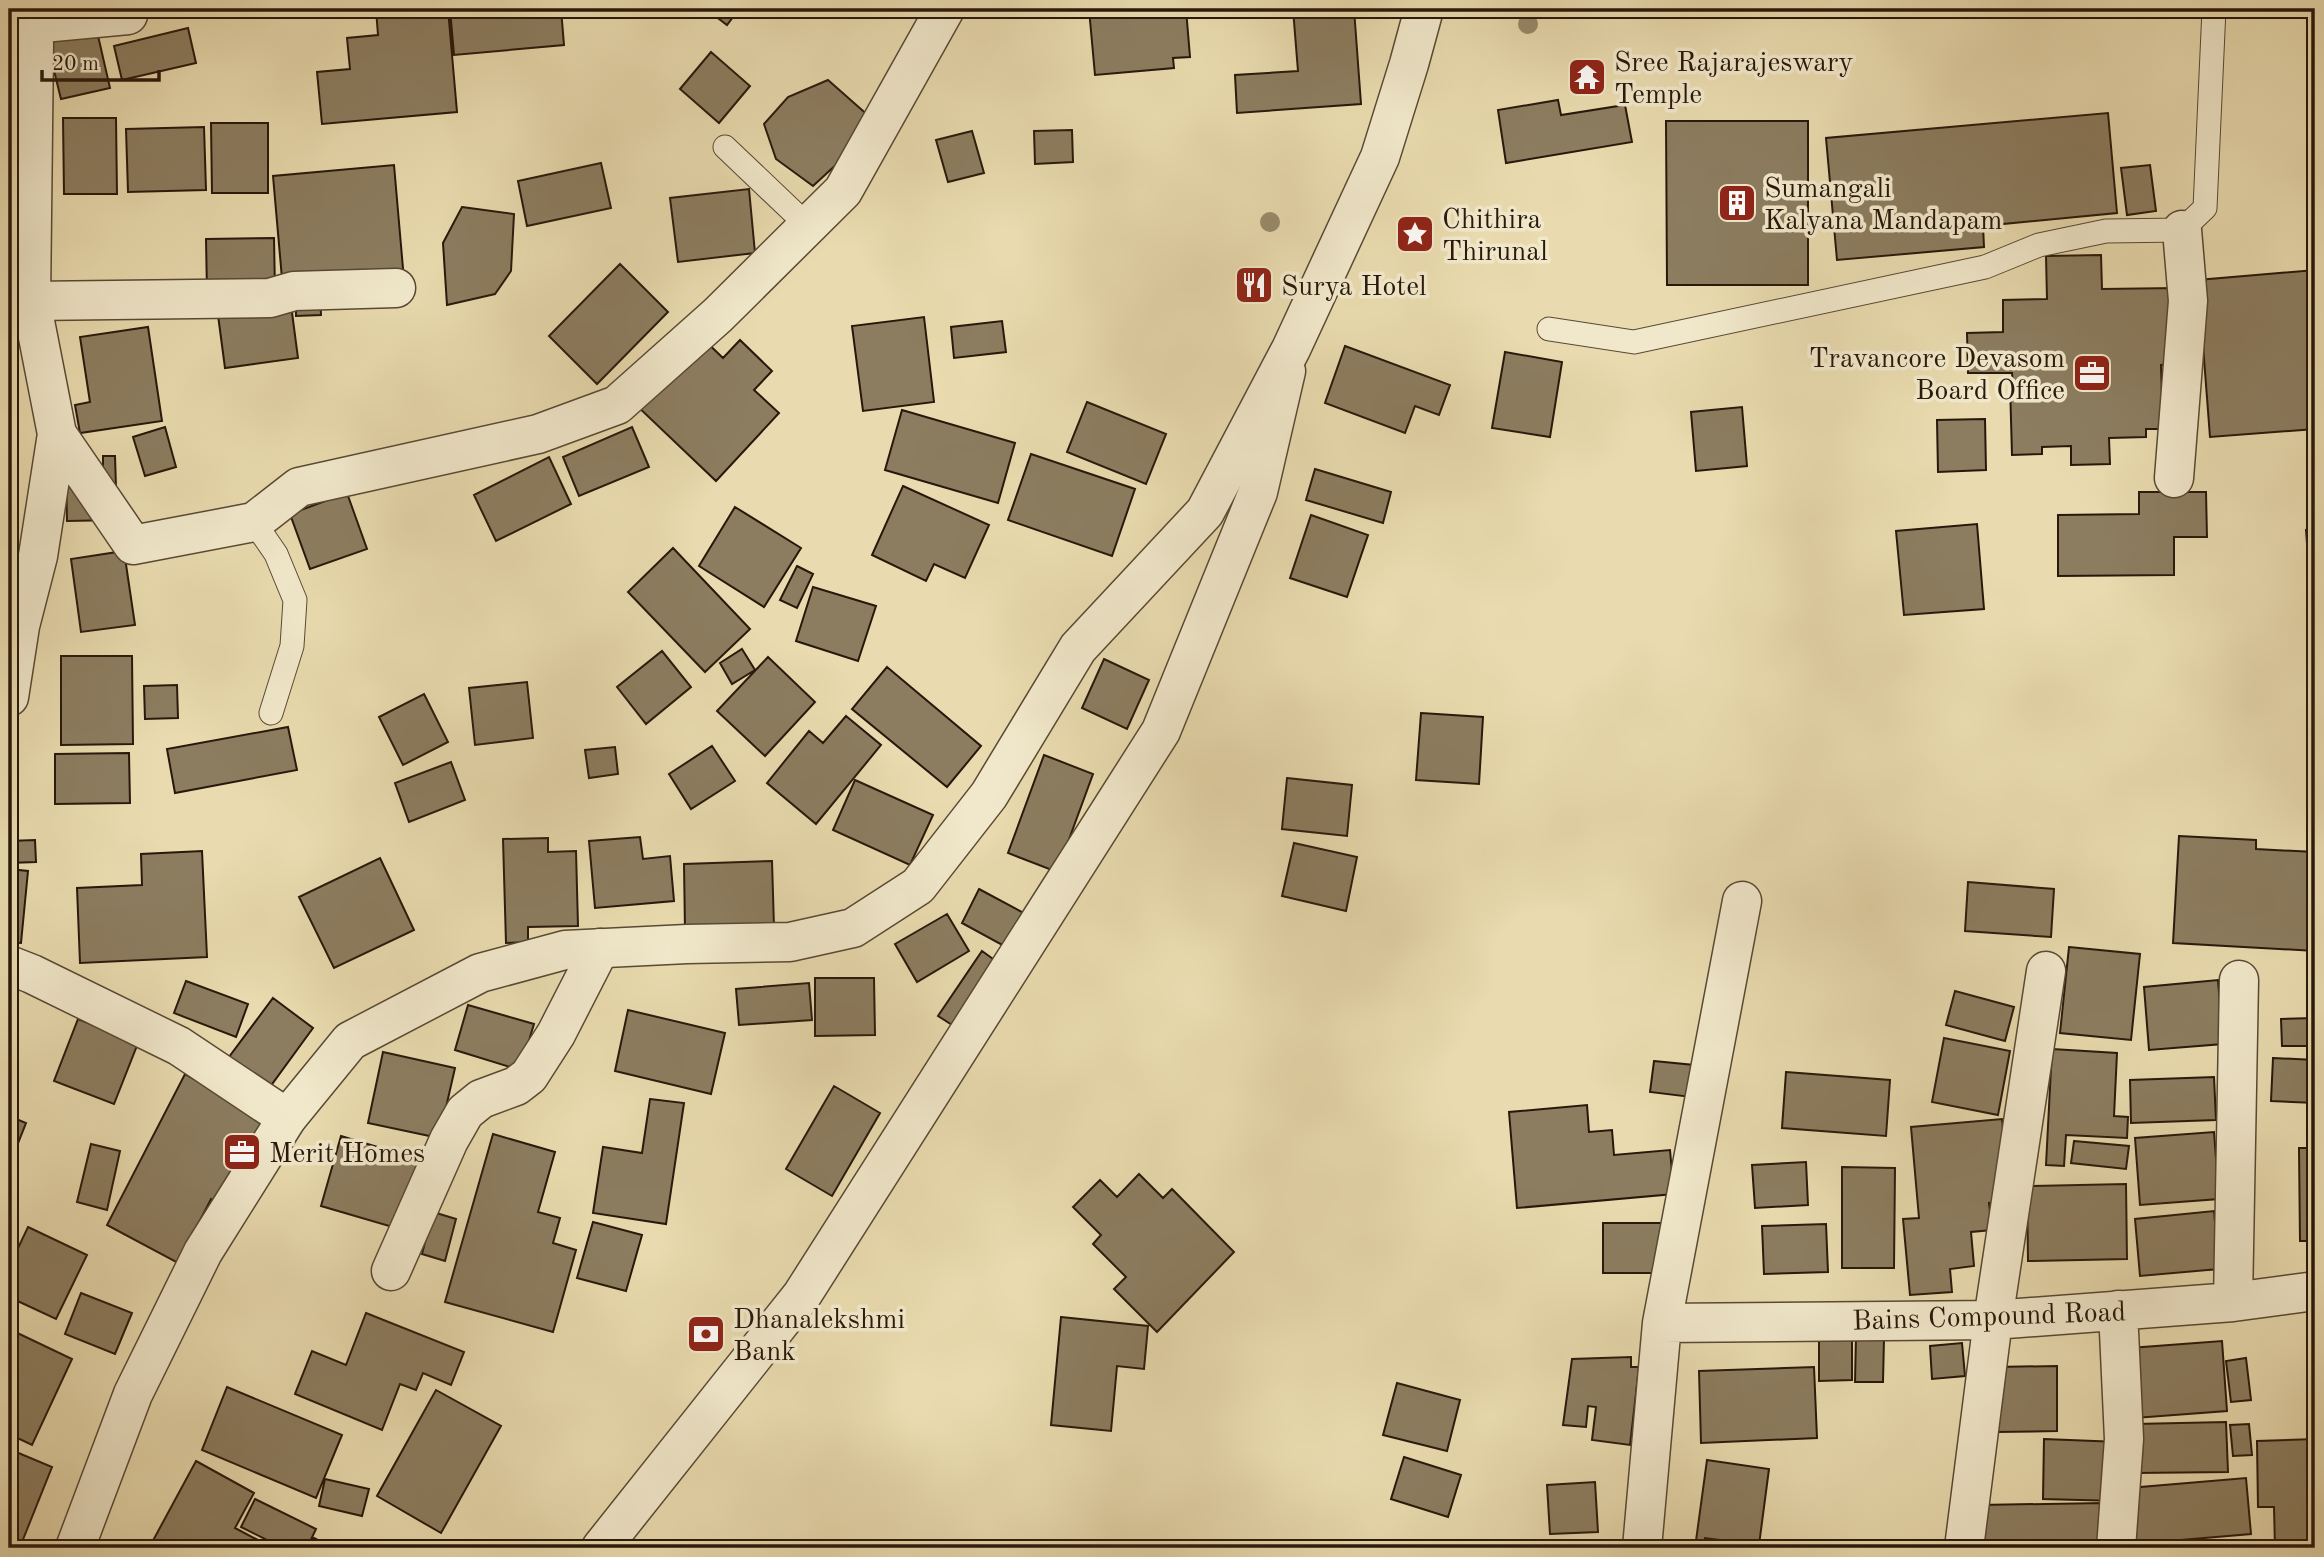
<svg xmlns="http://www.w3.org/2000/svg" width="2324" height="1557" font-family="'Old Standard TT',serif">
<rect width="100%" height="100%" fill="#e9dbaf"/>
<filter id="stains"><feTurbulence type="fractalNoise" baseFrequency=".00286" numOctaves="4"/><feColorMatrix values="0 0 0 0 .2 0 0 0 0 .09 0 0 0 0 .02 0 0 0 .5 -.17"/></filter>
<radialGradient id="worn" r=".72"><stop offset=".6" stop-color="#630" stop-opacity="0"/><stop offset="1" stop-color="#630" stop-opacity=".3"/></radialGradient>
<!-- building -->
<path fill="#8c7d60" stroke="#28180b" stroke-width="2" d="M376,9H448L457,112L322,124L317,72L350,69L347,38L378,35Z
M450,9H561L564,45L454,55Z
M706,9H739L727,25Z
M1089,9H1186L1190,57L1173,58L1174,68L1095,75Z
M1293,9H1354L1361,104L1237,113L1235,75L1298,71Z
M96,27L110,88L61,99L46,38Z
M188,28L196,63L122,80L114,46Z
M711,52L750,86L719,123L680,89Z
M828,80L871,118L852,150L813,186L776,159L764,124L788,97Z
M1558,100L1561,115L1625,105L1632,142L1506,163L1498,110Z
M2108,113L2117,213L1983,226L1984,247L1837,260L1826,138Z
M63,118H116L117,194H64Z
M1666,121H1808V285H1667Z
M211,123H268V193H212Z
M204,127L206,190L128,192L126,129Z
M1072,130L1073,162L1035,164L1034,131Z
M972,131L984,173L948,182L936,140Z
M601,163L611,208L527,226L518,181Z
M394,165L404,280L283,290L273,176Z
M2150,165L2156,211L2127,215L2121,168Z
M749,189L755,253L678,262L670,198Z
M462,207L514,214L511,271L495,294L447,305L443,243Z
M274,238L275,292L207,293L206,239Z
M2101,255L2102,289L2177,288L2179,364L2161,365L2163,429H2146V437L2109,438L2110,464L2071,465V446L2042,447V454L2012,455L2010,384H2013L2012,373H1968L1967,333L2003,332V300L2047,299L2046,256Z
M620,264L668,312L597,384L549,336Z
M2315,270V429L2210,437L2198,280Z
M320,291L321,315L296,316V292Z
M291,305L298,358L225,368L218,315Z
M924,317L934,402L863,411L852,326Z
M1002,321L1006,352L954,358L951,327Z
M148,327L162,421L80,433L75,405L90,402L80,337Z
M698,334L723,358L740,340L772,371L754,390L779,413L716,481L634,403Z
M1345,346L1450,385L1439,415L1415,406L1405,433L1325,403Z
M1505,352L1562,362L1550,437L1492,428Z
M1087,402L1166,434L1146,484L1067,452Z
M1742,407L1747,466L1696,471L1691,412Z
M902,410L1015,443L998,503L885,470Z
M1985,419L1986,470L1938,472L1937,420Z
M165,427L176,467L145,476L133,437Z
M632,427L649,467L579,496L563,457Z
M1031,454L1135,489L1112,556L1008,520Z
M103,456H115L117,520L67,521L66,474H103Z
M549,457L571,504L496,541L474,495Z
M1315,469L1391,492L1383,523L1306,500Z
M903,486L989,525L965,578L934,564L926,581L872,555Z
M2139,492H2206L2207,537H2174V575L2058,576V515L2139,514Z
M347,493L367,549L310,569L290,514Z
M735,507L801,548L764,607L699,566Z
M1311,515L1368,535L1347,597L1290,578Z
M1977,524L1984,609L1904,615L1896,531Z
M2315,529V556L2308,557L2306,530Z
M673,548L750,629L705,672L628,592Z
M124,551L135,625L81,632L71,559Z
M797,566L813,574L797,608L780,600Z
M813,587L876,606L858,661L796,641Z
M742,649L755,670L732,684L720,663Z
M662,651L691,687L646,724L617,687Z
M61,656H132L133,744L61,745Z
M768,657L815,702L765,756L717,711Z
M1104,659L1149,680L1127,729L1082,708Z
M887,667L981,746L947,787L852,709Z
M527,682L533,738L475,745L469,688Z
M177,685L178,718L145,719L144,686Z
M424,694L448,742L403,765L379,717Z
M1421,713L1483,717L1479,784L1416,780Z
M846,716L881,745L816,824L767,783L809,731L823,743Z
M288,727L297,770L175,793L167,749Z
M712,746L735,781L691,809L669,774Z
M615,747L618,774L589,778L585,750Z
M129,753L130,803L55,804V754Z
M1044,755L1093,774L1057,872L1008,853Z
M451,762L465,800L409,822L395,783Z
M1287,778L1352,785L1347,836L1282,829Z
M855,780L933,815L910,865L833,830Z
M2179,836L2256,840V849L2315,852V951L2173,943Z
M640,837L643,859L670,856L674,901L595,908L589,841Z
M548,838V852L576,851L578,926L528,927V942L506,943L503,839Z
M35,840L36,862L9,863V841Z
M1294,843L1357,857L1346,911L1282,896Z
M202,851L207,957L80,963L77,888L142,885L141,854Z
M380,858L414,930L334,968L299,897Z
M772,861L774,927L685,930L684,864Z
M9,869L28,871L21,943L9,942Z
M1968,882L2054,889L2051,937L1965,931Z
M979,889L1033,918L1015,952L962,923Z
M947,914L969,951L917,982L895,944Z
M2069,947L2140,954L2131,1040L2060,1033Z
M982,951L1007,969L963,1032L938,1016Z
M815,978H874L875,1035L815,1036Z
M2218,980L2223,1044L2149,1050L2144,987Z
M186,981L248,1004L236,1037L174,1013Z
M809,983L812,1020L739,1025L736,989Z
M1955,991L2014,1007L2005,1041L1946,1025Z
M273,998L313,1028L267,1091L226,1061Z
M468,1005L534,1024L520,1070L455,1050Z
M628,1010L725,1033L711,1094L615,1071Z
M2315,1018V1046H2282L2281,1019Z
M78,1019L138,1043L114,1104L54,1081Z
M1944,1038L2010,1051L1998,1115L1932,1102Z
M2052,1049L2117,1053L2114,1116L2128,1117L2127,1138L2066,1135L2064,1166L2046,1165Z
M383,1052L455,1068L439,1138L368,1123Z
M2273,1058L2315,1060V1103L2271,1101Z
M1654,1061L1694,1065L1691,1097L1650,1092Z
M1786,1072L1890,1080L1886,1136L1782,1128Z
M185,1074L269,1119L224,1206L211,1199L178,1263L107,1225Z
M2214,1077L2216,1120L2131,1123L2130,1080Z
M834,1086L880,1113L832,1196L786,1169Z
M650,1099L684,1103L666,1224L593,1213L603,1147L642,1153Z
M1587,1105L1589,1132L1612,1130L1614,1155L1670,1150L1674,1194L1517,1208L1509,1112Z
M9,1116L26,1123L11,1161H9Z
M2002,1119L2010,1201L1989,1203L1992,1230L1971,1232L1974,1266L1950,1269L1952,1292L1910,1295L1903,1219L1919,1218L1911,1127Z
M2214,1132L2219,1199L2140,1205L2135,1138Z
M493,1134L555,1152L538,1212L560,1218L553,1243L576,1250L553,1332L445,1302Z
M341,1136L424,1161L403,1230L321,1206Z
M2074,1141L2129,1146L2126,1169L2071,1163Z
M91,1144L120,1151L107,1210L77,1202Z
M2299,1148H2315V1241H2300Z
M1806,1162L1808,1205L1755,1208L1752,1165Z
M1842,1167L1895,1168L1894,1268H1842Z
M1139,1174L1163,1198L1172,1189L1234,1252L1157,1332L1114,1289L1126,1277L1093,1244L1101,1235L1073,1207L1100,1180L1117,1197Z
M2126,1184L2127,1259L2028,1261L2027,1186Z
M2214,1211L2219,1269L2140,1276L2135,1219Z
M433,1212L456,1219L445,1261L422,1254Z
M593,1222L642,1235L626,1291L577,1278Z
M1603,1223H1665V1273H1603Z
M1826,1224L1828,1272L1764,1274L1762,1226Z
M28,1227L87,1255L56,1319L9,1297V1267Z
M81,1293L132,1313L115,1354L65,1334Z
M366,1313L464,1352L451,1385L423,1373L416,1390L400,1384L382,1430L295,1394L312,1351L346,1365Z
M1061,1317L1148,1326L1144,1369L1117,1366L1111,1431L1051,1425Z
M9,1329L72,1359L32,1445L9,1434Z
M1819,1332H1852V1380L1819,1381Z
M1856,1336L1884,1338L1883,1382H1855Z
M2222,1341L2227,1411L2135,1418L2130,1348Z
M1962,1343L1965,1376L1932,1379L1930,1346Z
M1631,1357V1367H1639L1630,1445L1592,1440L1596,1407L1588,1406L1586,1427L1563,1425L1572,1359Z
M2246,1358L2251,1400L2231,1402L2226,1361Z
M2057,1366V1431L1996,1432L1995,1367Z
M1814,1367L1817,1438L1701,1443L1699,1371Z
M1397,1383L1460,1400L1447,1451L1383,1435Z
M227,1387L342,1435L316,1498L202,1450Z
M436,1390L501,1426L441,1533L377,1496Z
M2226,1422L2228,1472L2135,1473V1424Z
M2249,1424L2252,1455L2233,1456L2230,1425Z
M2044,1439L2119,1442L2117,1501L2043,1499Z
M2315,1439V1547L2275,1548L2274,1507H2258L2257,1441Z
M9,1449L52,1467L22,1542L9,1536Z
M1404,1457L1461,1475L1448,1517L1391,1499Z
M1707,1460L1769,1469L1759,1545L1705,1538L1704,1548H1695Z
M196,1461L254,1493L235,1528L273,1548H149Z
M2246,1478L2251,1534L2134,1544L2129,1488Z
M325,1479L369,1489L362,1516L319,1506Z
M1595,1482L1598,1532L1550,1534L1547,1485Z
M255,1499L316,1529L307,1548H283L241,1527Z
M2104,1503L2105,1541L1979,1543V1505Z
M314,1538L333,1548H308Z"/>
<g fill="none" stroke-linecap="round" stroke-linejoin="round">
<defs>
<path id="service" d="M725,147L808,226
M1549,329L1634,342L1985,267L2039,245L2106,231L2182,230L2205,208L2214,9
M254,522L276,554L295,600L292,646L271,713"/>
<path id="minor" d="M32,24L128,15
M31,301L270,298L294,291L396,288
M57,434L133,545L254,522L299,487L538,434L617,405L718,315L843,191L945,9
M2174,478L2188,301L2182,230
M9,697L20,626L38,556L57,434L31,301L34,44L31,9
M9,965L32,974L179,1046L287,1118
M391,1271L449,1140L465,1112L481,1099L516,1086L529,1076L556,1034L600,948
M2233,1302L2239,980
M1662,1323L1993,1320L2233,1302L2315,1291
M601,1548L802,1295L1161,731L1258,492L1286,371
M1642,1548L1662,1323L1742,901
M1964,1548L1993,1320L2046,971
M2116,1548L2124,1439L2118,1310"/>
<path id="tertiary" d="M75,1548L133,1394L203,1252L287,1118L350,1041L480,973L565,950L687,944L790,942L853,928L918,886L989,795L1078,648L1205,512L1291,349L1380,157L1409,64L1424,9"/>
</defs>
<!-- service casing -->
<use href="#service" stroke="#584934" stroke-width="25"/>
<!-- minor casing -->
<use href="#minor" stroke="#584934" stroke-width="41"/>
<!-- tertiary casing -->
<use href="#tertiary" stroke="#584934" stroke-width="41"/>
<!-- service -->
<use href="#service" stroke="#f1e8cb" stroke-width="23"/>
<!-- minor -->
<use href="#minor" stroke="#f1e8cb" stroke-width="38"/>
<!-- tertiary -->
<use href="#tertiary" stroke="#f1e8cb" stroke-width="38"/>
</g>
<!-- trees -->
<g fill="#998b6b">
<circle cx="1528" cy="24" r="10"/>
<circle cx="1270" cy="222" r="10"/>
</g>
<!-- icons -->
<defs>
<symbol id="temple-square" viewBox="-11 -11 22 22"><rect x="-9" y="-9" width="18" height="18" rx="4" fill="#8f2418" stroke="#f1e8cb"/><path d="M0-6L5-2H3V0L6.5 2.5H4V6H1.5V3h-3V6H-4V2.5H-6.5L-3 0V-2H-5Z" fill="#fff"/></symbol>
<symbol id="building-square" viewBox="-11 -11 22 22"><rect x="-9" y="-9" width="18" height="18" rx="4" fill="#8f2418" stroke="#f1e8cb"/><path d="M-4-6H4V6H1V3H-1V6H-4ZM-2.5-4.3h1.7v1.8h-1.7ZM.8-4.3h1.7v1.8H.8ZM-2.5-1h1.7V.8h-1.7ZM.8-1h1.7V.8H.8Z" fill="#fff"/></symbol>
<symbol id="sight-square" viewBox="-11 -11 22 22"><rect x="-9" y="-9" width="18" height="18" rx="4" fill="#8f2418" stroke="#f1e8cb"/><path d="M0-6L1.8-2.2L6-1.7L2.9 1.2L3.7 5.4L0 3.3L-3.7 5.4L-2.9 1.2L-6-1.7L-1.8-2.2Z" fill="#fff"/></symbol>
<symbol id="restaurant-square" viewBox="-11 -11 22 22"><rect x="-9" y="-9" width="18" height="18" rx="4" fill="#8f2418" stroke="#f1e8cb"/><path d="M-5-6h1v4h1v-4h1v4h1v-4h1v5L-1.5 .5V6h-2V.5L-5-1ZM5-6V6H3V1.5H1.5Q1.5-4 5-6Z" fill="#fff"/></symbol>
<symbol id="office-square" viewBox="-11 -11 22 22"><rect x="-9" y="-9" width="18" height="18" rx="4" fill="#8f2418" stroke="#f1e8cb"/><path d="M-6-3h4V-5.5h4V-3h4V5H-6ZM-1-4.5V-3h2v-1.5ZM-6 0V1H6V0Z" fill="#fff"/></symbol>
<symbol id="bank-square" viewBox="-11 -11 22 22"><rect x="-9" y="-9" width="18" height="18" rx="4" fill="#8f2418" stroke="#f1e8cb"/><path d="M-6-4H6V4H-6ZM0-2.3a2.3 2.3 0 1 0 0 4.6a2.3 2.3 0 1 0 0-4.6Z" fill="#fff"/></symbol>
</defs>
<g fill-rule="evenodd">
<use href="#temple-square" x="1565" y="55" width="44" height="44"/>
<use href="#building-square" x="1715" y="181" width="44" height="44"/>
<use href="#sight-square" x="1393" y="212" width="44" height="44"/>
<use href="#restaurant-square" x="1232" y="263" width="44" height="44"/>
<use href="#office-square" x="2070" y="351" width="44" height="44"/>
<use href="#office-square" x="220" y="1130" width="44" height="44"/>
<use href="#bank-square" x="684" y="1312" width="44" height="44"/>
</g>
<g text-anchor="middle" stroke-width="7" stroke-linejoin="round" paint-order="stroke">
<!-- poi labels -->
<g font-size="28" fill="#28180b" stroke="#f1e8cb" text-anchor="start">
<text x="1614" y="71">Sree Rajarajeswary<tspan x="1614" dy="32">Temple</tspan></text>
<text x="1764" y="197">Sumangali<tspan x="1764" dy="32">Kalyana Mandapam</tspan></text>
<text x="1442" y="228">Chithira<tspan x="1442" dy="32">Thirunal</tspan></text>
<text x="1281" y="295">Surya Hotel</text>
<text x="2065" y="367" text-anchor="end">Travancore Devasom<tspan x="2065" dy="32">Board Office</tspan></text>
<text x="269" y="1162">Merit Homes</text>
<text x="733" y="1328">Dhanalekshmi<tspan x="733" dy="32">Bank</tspan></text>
</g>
<!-- street labels -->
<g font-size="28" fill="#28180b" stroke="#f1e8cb">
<text transform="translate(1989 1315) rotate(-2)" y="10">Bains Compound Road</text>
</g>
</g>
<!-- margin -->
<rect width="2324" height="1557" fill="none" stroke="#e9dbaf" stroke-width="35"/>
<rect x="10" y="10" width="2303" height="1536" fill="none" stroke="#28180b" stroke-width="3.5"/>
<rect x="18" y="18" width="2289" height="1522" fill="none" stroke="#28180b" stroke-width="2"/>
<!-- scale -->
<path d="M42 70v10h117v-10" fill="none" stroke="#28180b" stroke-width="3.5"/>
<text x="52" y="70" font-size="21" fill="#28180b" stroke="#f1e8cb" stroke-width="5" paint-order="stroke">20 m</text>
<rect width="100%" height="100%" filter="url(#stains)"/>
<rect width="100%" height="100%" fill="url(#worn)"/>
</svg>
